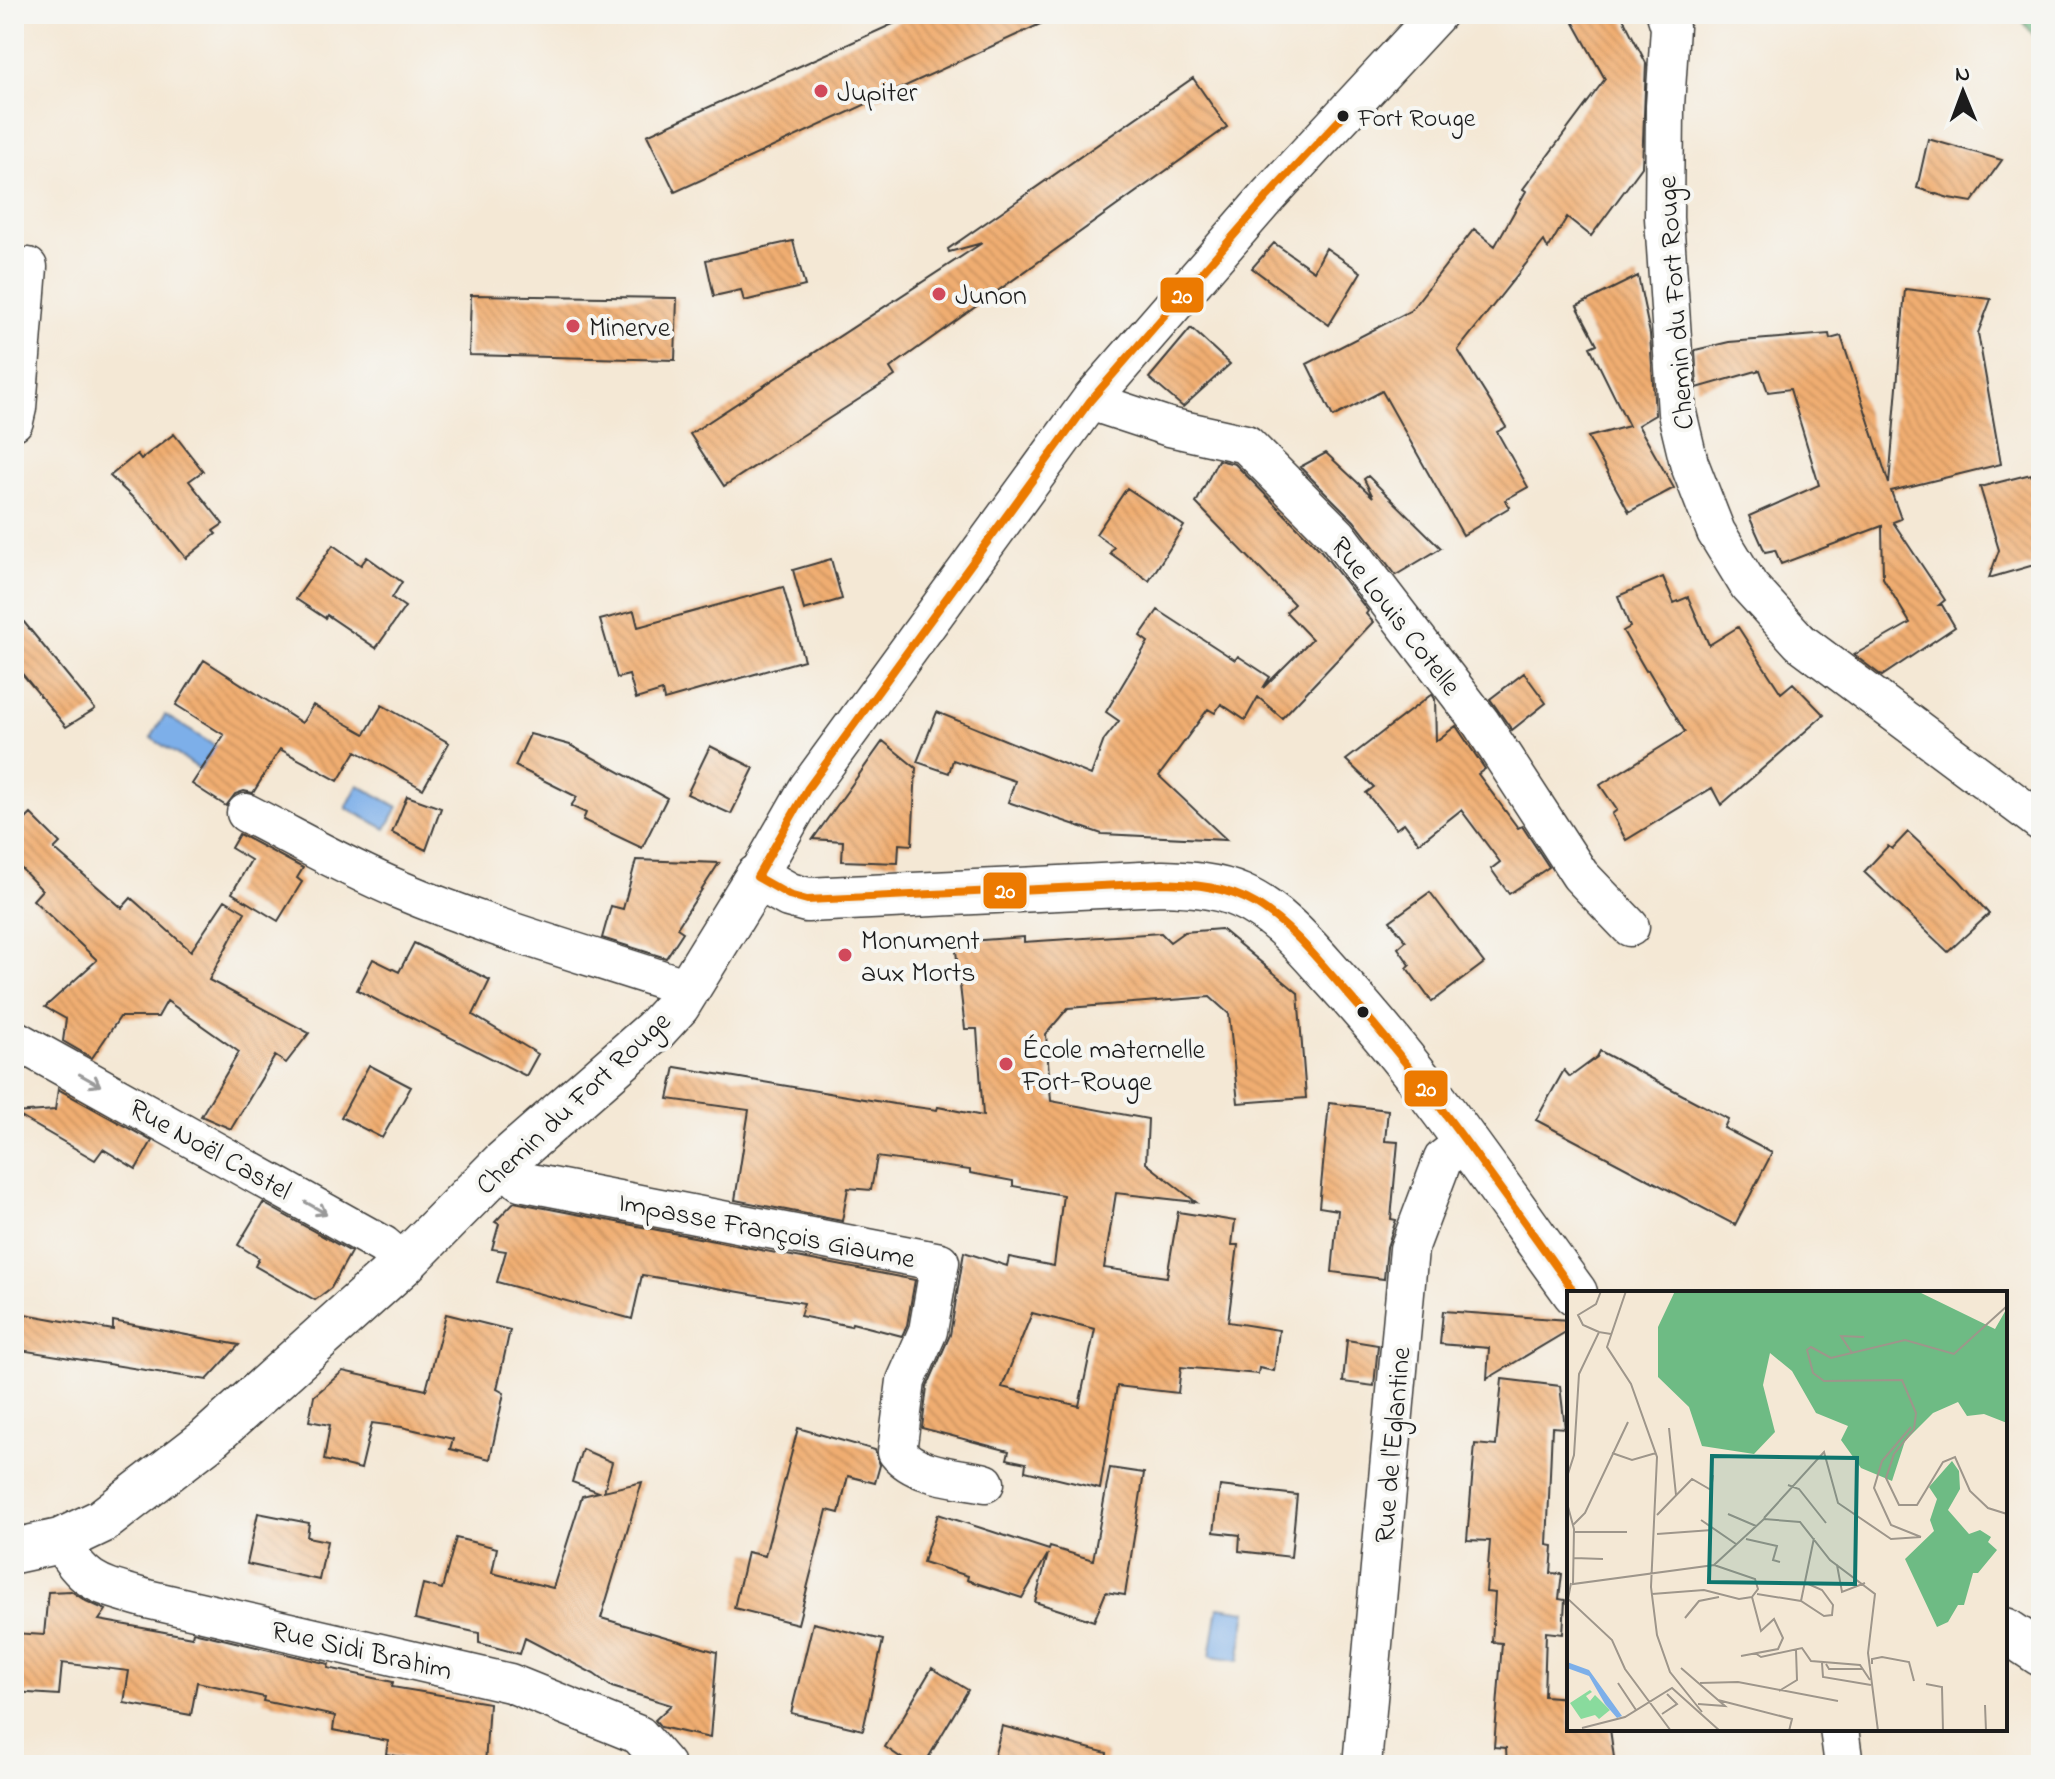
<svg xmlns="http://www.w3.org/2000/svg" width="2055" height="1779" font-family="'Indie Flower',sans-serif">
<defs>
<pattern id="forest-firs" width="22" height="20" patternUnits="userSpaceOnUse" patternTransform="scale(2)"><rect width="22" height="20" fill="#6ebb84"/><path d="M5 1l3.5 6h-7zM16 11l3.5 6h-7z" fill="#5a976b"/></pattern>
<pattern id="building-back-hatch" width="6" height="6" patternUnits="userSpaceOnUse" patternTransform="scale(2)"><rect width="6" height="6" fill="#f0ad71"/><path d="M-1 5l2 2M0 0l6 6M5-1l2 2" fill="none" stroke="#cd9461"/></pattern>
</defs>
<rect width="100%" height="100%" fill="#f6f6f2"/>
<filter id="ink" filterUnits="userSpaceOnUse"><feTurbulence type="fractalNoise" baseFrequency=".0125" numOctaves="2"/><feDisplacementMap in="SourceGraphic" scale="16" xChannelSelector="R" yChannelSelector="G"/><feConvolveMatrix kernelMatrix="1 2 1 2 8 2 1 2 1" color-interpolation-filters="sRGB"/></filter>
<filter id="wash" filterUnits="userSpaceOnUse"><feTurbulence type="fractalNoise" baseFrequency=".006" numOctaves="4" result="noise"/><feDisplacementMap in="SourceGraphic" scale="32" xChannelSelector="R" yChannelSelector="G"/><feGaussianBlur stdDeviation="1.8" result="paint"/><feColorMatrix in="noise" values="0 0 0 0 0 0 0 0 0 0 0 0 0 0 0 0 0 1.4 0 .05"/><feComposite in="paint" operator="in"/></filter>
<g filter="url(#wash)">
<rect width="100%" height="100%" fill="#f4e8d5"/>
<!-- forest -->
<path fill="url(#forest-firs)" stroke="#456c50" stroke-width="2" d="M2018,14H2041V46Z"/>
<!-- water -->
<path fill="#7dafe9" stroke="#4c6682" stroke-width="2" d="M165,715L220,749L215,757H207L200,769L151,738Z
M358,785L398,807L386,829L346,808Z
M1218,1607L1247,1611L1239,1661L1210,1657Z"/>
<g id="blocks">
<!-- building -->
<path fill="url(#building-back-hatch)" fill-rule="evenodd" d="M915,14H1062L675,192L647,135Z
M1569,14H1621L1646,63L1642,167L1591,236L1567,217L1548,249L1544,241L1458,350L1506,427L1497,432L1528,487L1505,500L1510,507L1463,535L1382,391L1333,417L1307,364L1410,311L1474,229L1495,246L1526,191L1523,189L1605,79Z
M1193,78L1227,127L890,368L895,376L724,486L690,434L982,243L949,252L948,249Z
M1928,139L2002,160L1972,202L1949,198L1917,188Z
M793,241L805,286L744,301L741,290L714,296L706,260Z
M1274,243L1314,271L1326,248L1361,272L1329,325L1252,268Z
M1638,276L1650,334L1655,415L1638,425L1674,488L1629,512L1588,437L1629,426L1590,347L1597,344L1577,306Z
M1905,289L1991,299L1978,333L2001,464L1891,491L1901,519L1893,522L1945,600L1939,605H1942L1955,627L1882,676L1854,655L1910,623L1883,578L1882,526L1781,564L1775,550L1765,552L1749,516L1819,485L1790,389L1768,392L1760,370L1697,388L1695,350L1729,342L1829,334L1830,339L1841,336L1889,484Z
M471,295L677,298L675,360L469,355Z
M1191,328L1230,364L1183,407L1149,378Z
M174,434L203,471L189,481L223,524L213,531L216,534L186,558L150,514L110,476L137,454L141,459Z
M1326,453L1373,497L1364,479L1368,476L1441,548L1396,575L1354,521L1300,467Z
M1218,460L1235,464L1321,551L1368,611L1366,614L1373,622L1282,718L1258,697L1245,720L1221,704L1215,713L1208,709L1159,776L1227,840L1102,834L1008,802L1015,781L953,760L949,773L917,762L937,712L1091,775L1104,740L1119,721L1106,712L1148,642L1140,636L1158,610L1235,660L1238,656L1270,677L1263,688L1312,639L1286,612L1294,604L1196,503Z
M2031,474L2041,506V563L1989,578L1999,550L1980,487Z
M1127,488L1184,526L1149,581L1110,553L1114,547L1096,534Z
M333,545L361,565L367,557L402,582L392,598L405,607L376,648L327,615L325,618L296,599Z
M831,559L842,599L804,610L793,570Z
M1663,577L1674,603L1688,597L1709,645L1738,627L1781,693L1793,683L1824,715L1721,805L1712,788L1626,840L1612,814L1617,810L1600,785L1685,732L1648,670L1646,671L1623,631L1630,627L1618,596Z
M783,587L804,660L664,700L662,691L636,699L629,675L617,678L600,620L634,611L638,627Z
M14,610L95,709L66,727L14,664Z
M204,660L302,723L313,705L365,734L382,705L449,743L423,789L356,751L338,781L280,749L253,793L244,791L235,794L226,806L192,784L224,735L176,705Z
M1524,673L1546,703L1512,730L1490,699Z
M1432,694L1435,699L1436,741L1456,726L1485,769L1478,774L1518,828L1522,826L1549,867L1509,894L1491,869L1500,862L1461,810L1419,843L1404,823L1396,829L1366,793L1374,787L1346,760Z
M530,734L570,745L667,798L642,848L583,820L586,813L571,806L577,797L515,766Z
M883,741L916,768L912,845L899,844L898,863L842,861L843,841L813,839Z
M710,746L754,768L731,814L687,794Z
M407,796L441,808L426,850L392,833Z
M31,814L60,843L54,849L122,908L131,898L191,951L225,900L245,912L209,980L309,1033L286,1063L275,1056L231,1129L201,1116L239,1052L167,1001L158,1017H120L92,1058L63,1041L66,1019L45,1007L97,960L33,900L42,890L14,861V831Z
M1908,832L1959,880L1989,914L1948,952L1864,872L1888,846L1892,849Z
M239,834L303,868L297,878L302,882L278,921L232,893L251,860L231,848Z
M636,860L719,863L677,928L683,932L666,958L602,938L611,906L623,909Z
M1430,892L1484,963L1432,1002L1407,968L1410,965L1398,948L1406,941L1390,921Z
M1221,929L1298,993L1306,1098L1238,1103L1229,1014L1210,997L1068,1008L1046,1034L1051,1101L1148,1119L1146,1163L1196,1202L1116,1193L1104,1268L1167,1277L1178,1212L1235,1221L1232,1245H1238L1228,1322L1279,1330L1274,1371L1259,1368L1258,1374L1181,1367L1178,1393L1117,1386L1100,1489L1025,1471L1026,1463L1007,1459L1009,1451L922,1428L927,1387L950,1335L964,1252L1007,1266L1009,1257L1054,1266L1063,1195L1013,1186V1181L970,1173V1170L877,1157L871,1190L848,1188L842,1221L735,1200L749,1110L668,1099L675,1067L894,1104L937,1110L938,1107L983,1116L977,1029H965L955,942L1024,937V942L1161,933L1170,942L1184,932ZM1032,1313L1095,1329L1079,1406L1002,1387Z
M414,943L490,980L473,1015L538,1054L526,1076L357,990L373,959L399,972Z
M1600,1051L1728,1119L1724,1128L1772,1153L1735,1225L1536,1120L1564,1070L1570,1077L1597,1057Z
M369,1065L411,1087L382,1138L341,1117Z
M58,1089L152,1141L136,1169L103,1149L95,1160L14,1113L55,1110Z
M1329,1103L1388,1110L1385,1141L1398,1142L1391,1219L1396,1220L1387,1247L1384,1279L1332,1272L1338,1210L1319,1207Z
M514,1202L915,1280L907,1325L902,1336L852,1323L851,1326L800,1316L804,1303L642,1275L632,1319L497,1282L506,1251L492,1249L499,1224L495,1222Z
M263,1203L351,1252L331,1288L315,1300L255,1266L259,1258L238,1245Z
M1443,1311L1569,1320V1330L1487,1379L1489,1348L1440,1344Z
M14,1312L113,1330V1321L239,1345L207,1380L14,1349Z
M446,1314L510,1330L497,1389L504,1393L490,1459L450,1449L453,1439L402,1427L372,1423L361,1469L324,1460L330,1425L309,1421L314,1396L343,1371L426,1390Z
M1347,1340L1378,1345L1374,1386L1343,1382Z
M1502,1379L1560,1386L1565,1428L1552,1427L1547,1545L1553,1546L1551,1573L1562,1574L1559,1599L1565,1600L1563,1634L1546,1632L1544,1696L1569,1698V1729H1610L1615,1765H1507L1506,1748L1494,1747L1502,1643L1492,1642L1495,1593L1486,1592L1490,1541L1467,1540L1475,1444L1496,1446Z
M798,1428L875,1450L880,1465L875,1483L848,1476L839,1513L827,1510L798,1624L734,1608L747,1552L765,1556Z
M582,1449L612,1462L604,1491L642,1482L601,1618L717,1652L710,1738L661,1727L655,1720L671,1705L612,1687L594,1674L525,1638L520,1654L479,1643V1633L415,1619L423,1584L442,1589L456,1538L497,1548L492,1573L553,1588L582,1496L599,1492L572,1482Z
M1110,1468L1144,1473L1125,1595L1106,1592L1094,1621L1035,1602L1048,1554L1022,1598L967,1580L968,1576L923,1562L938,1514L1049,1550L1050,1547L1093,1560Z
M1220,1486L1297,1495L1291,1557L1239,1551L1240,1535L1214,1532Z
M258,1513L309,1523L307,1537L327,1541L319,1580L247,1564Z
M71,1591L86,1601L106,1610L99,1620L192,1637L193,1632L329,1664L328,1668L393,1682L392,1687L489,1703L485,1765H445L386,1754L388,1741L333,1730L335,1716L263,1701L264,1697L197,1682L191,1715L124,1703L129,1671L62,1663L59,1695L14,1692V1633L44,1635L48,1592Z
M813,1623L883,1640L863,1730L791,1713Z
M932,1668L968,1690L924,1765H912L885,1747Z
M1002,1726L1107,1753L1106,1765H992Z"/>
</g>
</g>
<g filter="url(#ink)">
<use href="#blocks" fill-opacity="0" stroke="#3c3b38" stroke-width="2"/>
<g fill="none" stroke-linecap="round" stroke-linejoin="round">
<defs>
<path id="minor" d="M1666,14L1670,27L1665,106L1664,218L1677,413L1689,463L1716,532L1749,586L1800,642L2041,822
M1090,401L1169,427L1246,444L1338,536L1481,723L1580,875L1630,927
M14,421L17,408L28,267
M246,813C297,839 347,868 400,890C494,930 593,956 690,989
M757,877L808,788L1090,401L1268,196L1437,14
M14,1039L383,1245L404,1263
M502,1164L520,1181L940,1262L928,1331L906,1381L897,1452C916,1476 957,1477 985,1483
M60,1541C85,1585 100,1585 147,1599L510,1683L639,1735L665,1765
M1839,1729L1844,1765
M1362,1765L1409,1249L1443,1159L1466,1141"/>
<path id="secondary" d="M14,1551L60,1541L102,1521L206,1441L404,1263L502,1164L655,1030L678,1005L757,877L789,895L807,900L1162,883C1188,884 1215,885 1240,896C1279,913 1307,948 1335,979C1424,1076 1498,1187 1575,1293
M2005,1630L2041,1654"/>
</defs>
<!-- minor casing -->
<use href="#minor" stroke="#3c3b38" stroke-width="41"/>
<!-- secondary casing -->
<use href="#secondary" stroke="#3c3b38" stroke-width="47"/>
<!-- minor -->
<use href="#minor" stroke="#fff" stroke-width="38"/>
<!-- secondary -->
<use href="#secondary" stroke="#fff" stroke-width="44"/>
<defs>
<path id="bus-1" d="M757,877L789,895L807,900L1162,883C1195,884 1227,887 1256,904C1292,926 1319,961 1347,993C1430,1087 1502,1191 1575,1293
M757,877L808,788L1090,401L1268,196L1343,116"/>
</defs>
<!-- bus-1 casing -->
<use href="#bus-1" stroke="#f6f6f2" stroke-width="14"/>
<!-- bus-1 -->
<use href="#bus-1" stroke="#ec7a01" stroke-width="8"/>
</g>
<!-- one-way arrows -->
<defs><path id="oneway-shaft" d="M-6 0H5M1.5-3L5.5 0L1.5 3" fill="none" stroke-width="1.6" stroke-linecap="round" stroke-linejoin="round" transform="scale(2)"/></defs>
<g stroke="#999">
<use href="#oneway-shaft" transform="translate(90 1080) rotate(29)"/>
<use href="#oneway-shaft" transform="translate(316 1208) rotate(29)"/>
</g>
</g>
<!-- markers -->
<g fill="#d1495b" stroke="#f6f6f2" stroke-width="3">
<circle cx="821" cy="91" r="8"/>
<circle cx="939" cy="294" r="8"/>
<circle cx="573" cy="326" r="8"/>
<circle cx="845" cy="955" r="8"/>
<circle cx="1006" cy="1064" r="8"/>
</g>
<g fill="#1c1c1c" stroke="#f6f6f2" stroke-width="3">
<circle cx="1343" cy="116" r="7"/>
<circle cx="1363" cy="1012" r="7"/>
</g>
<g text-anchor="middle" stroke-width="8" stroke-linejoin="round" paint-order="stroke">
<!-- bus labels -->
<g font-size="26" fill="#1c1c1c" stroke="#f6f6f2" text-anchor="start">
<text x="1358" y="126">Fort Rouge</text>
</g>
<!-- poi labels -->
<g font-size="28" fill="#1c1c1c" stroke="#f6f6f2" text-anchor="start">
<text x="837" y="101">Jupiter</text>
<text x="955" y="304">Junon</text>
<text x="589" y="336">Minerve</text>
<text x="861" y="949">Monument<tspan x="861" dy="32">aux Morts</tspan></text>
<text x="1022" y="1058">École maternelle<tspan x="1022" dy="32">Fort-Rouge</tspan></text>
</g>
<!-- street labels -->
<g font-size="28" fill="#1c1c1c" stroke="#f6f6f2">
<text transform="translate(1674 303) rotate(-94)" y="10">Chemin du Fort Rouge</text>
<text transform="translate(1397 615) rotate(52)" y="10">Rue Louis Cotelle</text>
<text transform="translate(572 1102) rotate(-43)" y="10">Chemin du Fort Rouge</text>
<text transform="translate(211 1148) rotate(29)" y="10">Rue Noël Castel</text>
<text transform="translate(767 1229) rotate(11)" y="10">Impasse François Giaume</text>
<text transform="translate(1391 1445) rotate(-85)" y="10">Rue de l'Eglantine</text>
<text transform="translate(362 1649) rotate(13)" y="10">Rue Sidi Brahim</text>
</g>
</g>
<!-- overview -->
<g transform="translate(1567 1291)">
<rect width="440" height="440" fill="#f4e8d5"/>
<path d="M23,399L25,401L19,405L23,410L28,404L43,419L32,428L28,424L14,428L3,412Z" fill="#89db9d"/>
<path d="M108,0H350L428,38L440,17V132L417,123L400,125L391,111L366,122L338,150L325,190L294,177L274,149L281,135L249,122L225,80L203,62L196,94L208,141L187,163L135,155L122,116L91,86V36ZM385,170L392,180L393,198L381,219L402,243L413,239L424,246L421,251L430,259L411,282H406L397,314H391L381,331L370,336L338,268L367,240L363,229L370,208L362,196Z" fill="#6ebb84"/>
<path d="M0,371L22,379L55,425L50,427L38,413L22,385L0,377Z" fill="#7dafe9"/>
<path fill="none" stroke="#9e968b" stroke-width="2" d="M59,0L40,56L64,93L90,166L84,296L90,344L103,381L135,421M440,15L387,63L338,49L264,67L244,56L240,59L246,82L257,90L335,89L349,122L347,138L327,163L319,187L332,214H350L376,171L388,166L403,200L421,217L440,223M32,41L16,34L11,24L29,13L34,0M285,62L274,45L297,46M344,136L315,170L307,197L324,234L354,246M102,137L109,204M45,162L65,169L89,162M0,186L7,164L12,83L32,41L44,43M221,194L232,198L259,232M0,212L7,238L6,293L147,274L197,228L233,231L263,269L308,303L301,362L311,440M161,223L189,235M90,224L125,188L144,199L146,184M197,227L257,161L271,212L324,248L354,246M134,229L169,253M6,234L18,222L61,131M7,241H60M90,243L145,239M179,248L210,255L206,269L213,271M7,267L36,268M147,274L188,288L191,298L185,306L194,340L207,328L216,347L211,358L174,365M270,274L275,301L298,292M4,292L1,308L45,349L58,378L104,440M85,303L137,299L172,308L185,306M190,303L234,310L257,325L265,324L266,314L255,299L239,292M234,310L247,247M118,327L132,310L152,306M188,362L194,366L235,357L244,370L293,374L303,389M255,372L256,386L304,394M259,373L262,378H295M305,373V368L315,366L342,371L347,390M114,377L158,415L131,413M51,392L69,419M133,392L171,391L271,410M359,393L375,396L376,440M212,400L230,389L229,359M151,409L225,428L222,440M418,414L419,440M95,423L110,413L100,403M15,437L58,426L105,397L153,440"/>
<path fill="#0f766e" fill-opacity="0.15" stroke="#0f766e" stroke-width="4" d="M145,165L290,167L288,293L142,291Z"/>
<rect width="440" height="440" fill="none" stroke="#1c1c1c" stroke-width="4"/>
</g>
<g stroke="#f6f6f2" stroke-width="3">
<rect x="1159" y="276" width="46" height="38" rx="8" fill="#ec7a01"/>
<rect x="982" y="871" width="46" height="39" rx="8" fill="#ec7a01"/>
<rect x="1403" y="1069" width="46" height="39" rx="8" fill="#ec7a01"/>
</g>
<g font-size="22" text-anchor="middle" font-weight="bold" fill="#fff">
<text x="1182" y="303">20</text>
<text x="1005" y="898">20</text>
<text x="1426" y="1096">20</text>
</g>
<!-- margin -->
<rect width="2055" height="1779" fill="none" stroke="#f6f6f2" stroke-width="48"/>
<!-- north arrow -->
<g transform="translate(1963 92) rotate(359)" stroke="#f6f6f2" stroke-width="6" paint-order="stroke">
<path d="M0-6L14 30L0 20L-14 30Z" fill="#1c1c1c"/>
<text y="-12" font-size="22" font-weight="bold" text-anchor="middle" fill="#1c1c1c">N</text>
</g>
</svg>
